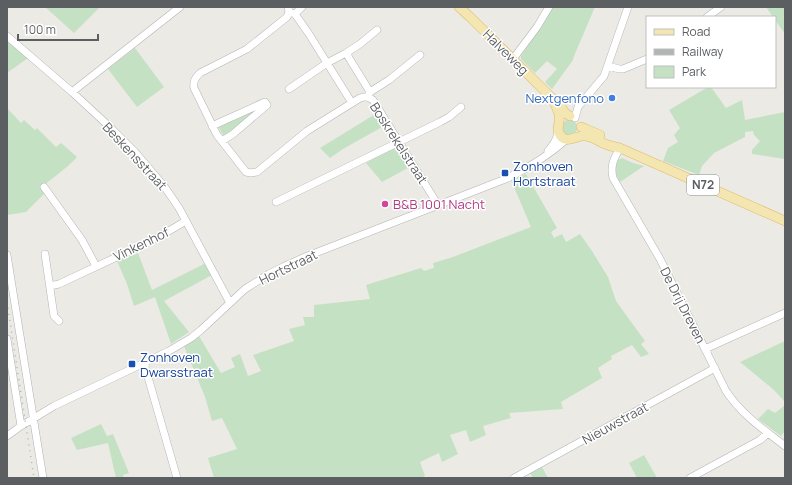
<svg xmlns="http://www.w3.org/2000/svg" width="792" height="485" font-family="Manrope,sans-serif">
<rect width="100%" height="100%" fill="#eceae4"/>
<!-- green -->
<path fill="#c5e1c4" d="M45,7H100L74,33Z
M553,7H595L574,56L573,60L552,89L545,82L557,69L547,61L535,73L521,59V56Z
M766,7H785V34L775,20V17H773Z
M7,40L28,58L7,73Z
M135,48L164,87L137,107L108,69Z
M708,87H711L726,108L742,100L745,120L785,112V159L752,154V150L760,141L754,135L753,131L745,132V137L714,153L702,166L699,175L663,161L668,148L678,142L674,135L680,128L669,110Z
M7,108L21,123L24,120L35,130L37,128L56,147L61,143L77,157L68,166L43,186L44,194L26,212L7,215Z
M260,108L225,137L221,132L218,125Z
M377,113L384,126L343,149L330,158L320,148Z
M567,120L574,121C578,125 578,129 575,133L567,136L562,131L564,122Z
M395,147L408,168L382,182L366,163Z
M622,158L633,163L644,166L620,182C615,174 613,168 618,160Z
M526,174L557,228L551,232L554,238L562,234L566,242L580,234L592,251L608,277L616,301L645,341L641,344L649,354L641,357L632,345L611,356L612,359L598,368L602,378L561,402L563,409L509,413L511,418L483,426L486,435L470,442L466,430L450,435L458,454L442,462L439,453L420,462L425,476L421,478H214L208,458L237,449L222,418L212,421L205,397L184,346L199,336L221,373L235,367L231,358L240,354L248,376L261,371L253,355L294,341L289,329L305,325L303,317H314V305L370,299L366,285L421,268L424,271L434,268L433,263L453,257L531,227L511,180Z
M138,253L152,290L206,263L212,275L164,301L189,332L171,344L155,297L134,306L127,284L117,261Z
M785,341V402L774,390L740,362Z
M785,405V431L781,436L758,419L768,409L775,413Z
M101,424L107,436L113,434L129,473L123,475V478H116L108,443L77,450L71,438Z
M644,455L657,478H637L629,463Z
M542,467L548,478H533L530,473Z"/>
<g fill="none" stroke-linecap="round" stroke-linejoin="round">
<defs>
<path id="minor" d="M288,7L289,12L287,17L247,49L200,73C195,78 193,81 194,88L217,135L246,172L251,173L257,172L307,131L360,98C366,96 368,97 373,100L438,205
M295,14L302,7
M707,17L721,7
M7,36L72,92L112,129L135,152L164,186L179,208L230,303
M346,53L360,44L377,30
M513,59L537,27L549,7
M608,66L619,69H623L647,59
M289,89L327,63L309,34L295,14L289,12
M72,92L180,7
M370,92L389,80L420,55
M352,103L327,63L346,53L370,92L368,97
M575,118L578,107L604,76L628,7
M212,126L265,102L267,105L233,134L222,141
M620,148C614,158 610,166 613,178L660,259L726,391C742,415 763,429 785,446
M548,151C553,145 557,140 558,132
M44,187L82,240L96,266
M276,202L440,122L449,117L461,107
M45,254L54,316L59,321
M7,255L43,478
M50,286L59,284L153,240L186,221
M7,339L21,426
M705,349L785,313
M144,363L177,478
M7,436L21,426L54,406L169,351L191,338L201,330L245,289L269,274L283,267L305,257L508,178C530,167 548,156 567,139
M514,478L715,368
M690,478L760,440L768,433"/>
<path id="major" d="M459,7L470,17L552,98L558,102L565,113L570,116
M552,98C554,103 558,109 559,115C561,122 556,127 559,133C565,146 576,135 584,136C592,136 598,141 605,144C610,146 615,147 620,148L785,221
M581,127L586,129L600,135"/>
</defs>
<!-- minor casing -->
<use href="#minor" stroke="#b1b4b7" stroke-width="8"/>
<!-- major casing -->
<use href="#major" stroke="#dfb86b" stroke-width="10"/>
<!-- minor -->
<use href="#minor" stroke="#fff" stroke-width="7"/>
<!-- major -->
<use href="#major" stroke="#f4e6b1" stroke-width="9"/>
<!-- rail -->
<path stroke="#b2b3b3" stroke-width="1.5" stroke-dasharray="1 5" stroke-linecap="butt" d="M7,302L34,478"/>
</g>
<!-- markers -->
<circle fill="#3f7fe0" stroke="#fff" stroke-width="1.5" cx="612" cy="98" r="4"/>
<g fill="#1a4fb4" stroke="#fff" stroke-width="1.5">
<rect x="501" y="169" width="8" height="8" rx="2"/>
<rect x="128" y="360" width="8" height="8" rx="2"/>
</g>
<circle fill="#d1479c" stroke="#fff" stroke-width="1.5" cx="385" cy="204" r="4"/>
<g text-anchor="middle" stroke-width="3" stroke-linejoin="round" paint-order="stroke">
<!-- shield labels -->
<rect fill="#fff" stroke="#8d8f91" stroke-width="1" x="687" y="175" width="32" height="20" rx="3"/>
<g font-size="12" font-weight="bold" fill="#5c5f62">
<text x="703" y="189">N72</text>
</g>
<!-- street labels -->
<g font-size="13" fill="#5c5f62" stroke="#fff">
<text transform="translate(506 52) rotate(45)" y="5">Halveweg</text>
<text transform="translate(399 143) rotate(57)" y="5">Boskrekelstraat</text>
<text transform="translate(135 156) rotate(47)" y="5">Beskensstraat</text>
<text transform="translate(141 244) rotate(-26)" y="5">Vinkenhof</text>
<text transform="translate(288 267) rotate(-26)" y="5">Hortstraat</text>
<text transform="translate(683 305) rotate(63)" y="5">De Drij Dreven</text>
<text transform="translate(615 423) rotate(-29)" y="5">Nieuwstraat</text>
</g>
<!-- shop labels -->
<g font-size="13" fill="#366cbe" stroke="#fff" text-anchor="end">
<text x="604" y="103">Nextgenfono</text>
</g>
<!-- transit labels -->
<g font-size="13" fill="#164399" stroke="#fff" text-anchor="start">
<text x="513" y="171">Zonhoven<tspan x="513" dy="15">Hortstraat</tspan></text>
<text x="140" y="362">Zonhoven<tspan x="140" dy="15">Dwarsstraat</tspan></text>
</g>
<!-- hotel labels -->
<g font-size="13" fill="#b23c85" stroke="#fff" text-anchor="start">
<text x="393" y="209">B&amp;B 1001 Nacht</text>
</g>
</g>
<!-- border -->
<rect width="792" height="485" fill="none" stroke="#5c5f62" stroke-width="16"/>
<!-- legend -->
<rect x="646" y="16" width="130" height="72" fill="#ffffff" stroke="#bebfc0"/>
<rect x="654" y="29" width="20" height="6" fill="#f4e6b1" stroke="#bebfc0"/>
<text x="682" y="36" font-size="12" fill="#5c5f62">Road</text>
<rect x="654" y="49" width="20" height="6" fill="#b2b3b3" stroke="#bebfc0"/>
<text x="682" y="56" font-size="12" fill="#5c5f62">Railway</text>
<rect x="654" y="66" width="20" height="12" fill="#c5e1c4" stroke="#bebfc0"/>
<text x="682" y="76" font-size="12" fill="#5c5f62">Park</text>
<!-- scale -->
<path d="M18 34v6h80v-6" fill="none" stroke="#5c5f62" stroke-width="2"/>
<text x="24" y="34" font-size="12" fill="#5c5f62" stroke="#ffffff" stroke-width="3" paint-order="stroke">100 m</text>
</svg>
